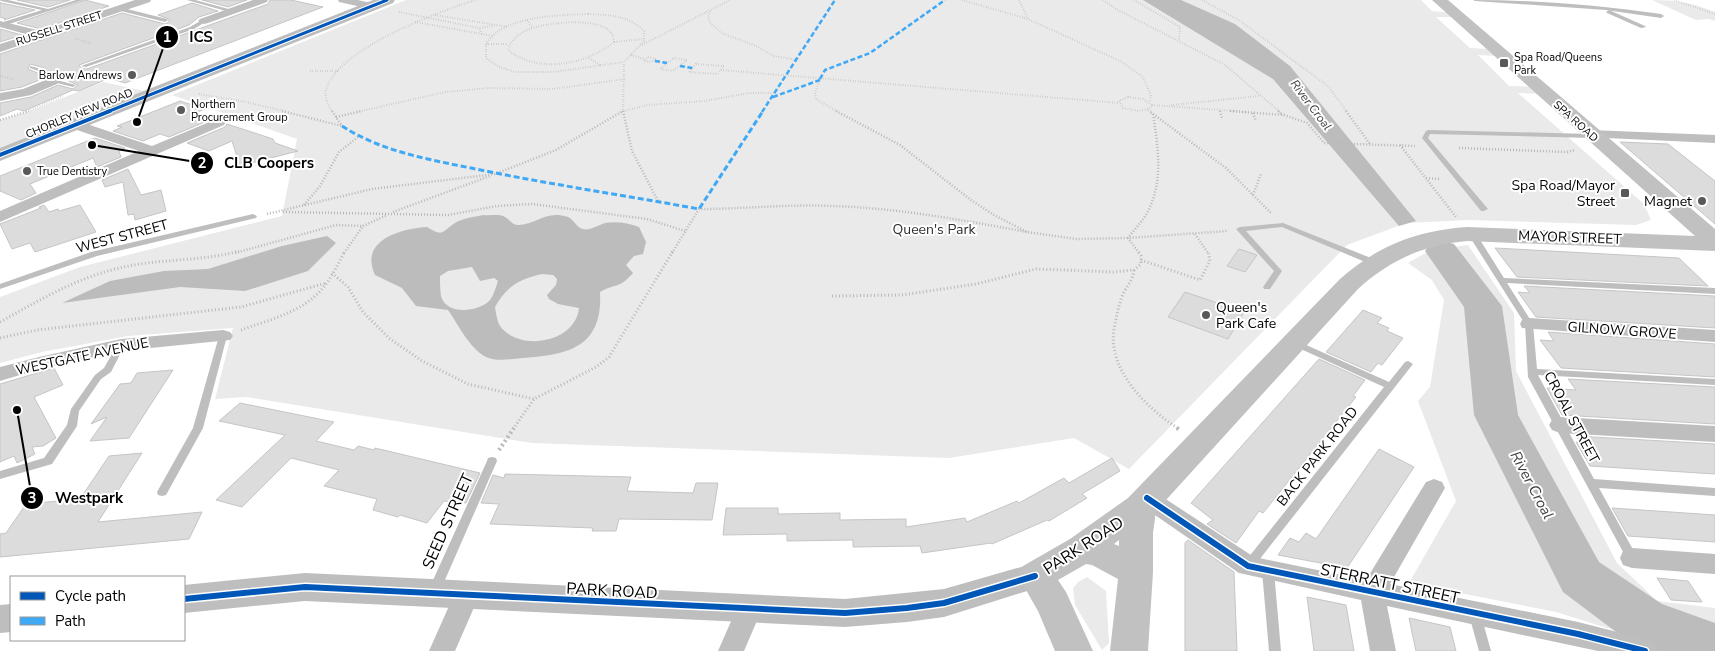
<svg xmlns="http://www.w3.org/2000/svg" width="1715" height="651" font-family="'Nunito Sans',sans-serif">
<rect width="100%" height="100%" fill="#fff"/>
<!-- green -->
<path fill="#eaeaea" d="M406,0H1421L1432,11L1453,13L1458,17H1436L1470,48L1490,49L1497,56L1478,55L1509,86L1538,87L1546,94L1518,93L1644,204L1651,220L1636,225L1469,220L1406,223L1347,245L1129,469L1074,438L949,458L532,443L247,397L215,399L233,328L128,336L42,352L0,363V297L80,267L282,216L297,139L172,95Z
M1652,0C1677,0 1692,3 1715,12V21L1709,19L1696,20Z
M103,82L154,93L0,155V120L27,112Z
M1468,245L1514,313L1516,371L1617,563L1657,601L1715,608V651H1681L1556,612L1409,583L1456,501L1418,401L1430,387L1444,300L1432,280L1408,263L1431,250Z
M1087,577L1106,591L1109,643L1102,650L1075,605L1073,588L1078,582Z"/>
<!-- water -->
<path fill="#bcbcbc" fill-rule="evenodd" d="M1143,0H1181L1235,24L1290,66L1416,221L1399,226L1273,79Z
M483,215C489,216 498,214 503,216C509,218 511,225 519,225C538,224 545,210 568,217C574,220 577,228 583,229C589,231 599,225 605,223C617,221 628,223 639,227L646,242L643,254L634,256L626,265L633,273C619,289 616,283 600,292C603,347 569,355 523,358C511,359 497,362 486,357C469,348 458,324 448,310L416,306L402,288L375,275C359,240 400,229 427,227C444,238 442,231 455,223C463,218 474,217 483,215ZM472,267L480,281L494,278L498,281C496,287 493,298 488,302C476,312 446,315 441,296C440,290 440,282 440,276L448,271ZM542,274L553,275L557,279L556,285L547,295L549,299L558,304L579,308C576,342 520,353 500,326C497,321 496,313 495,307C506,287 519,279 542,274Z
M327,236L336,243L308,271L245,291L180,287L62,303L110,281L164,271L208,269L282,246Z"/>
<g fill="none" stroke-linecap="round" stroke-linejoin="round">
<!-- river -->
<path fill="#bcbcbc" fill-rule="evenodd" d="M1442,241L1454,244L1502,306L1518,415L1599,562L1662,604L1715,623V651H1658L1624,638L1563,592L1474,415L1464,307L1425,251L1430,244Z"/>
</g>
<!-- building -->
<path fill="#dcdcdc" stroke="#c5c5c5" d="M17,0H70L48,7Z
M85,0L109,6L41,29L17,23Z
M202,0H247L228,7Z
M270,0H291L323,7L125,83L109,78L79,91L73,90L24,111L17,109L0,116V103L31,97L58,85L73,89L78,85L57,76H50L45,68L30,64L28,69L40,74L42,79L22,87L0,91V54L122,13L165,24L169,22V19L158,15L192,3L218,11L199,17L189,25L79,65L81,68L87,69L268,4Z
M0,2L1,3L35,10L4,20L6,19L0,17Z
M0,29L22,35L0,42Z
M180,101L205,109L195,113L212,119L169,137L160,134L143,141L113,131L122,127L117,126Z
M227,124L273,139L275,143L298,151L240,166L232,141L209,151L187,143L225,127Z
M95,138L125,148L119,151L121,157L97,167L93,158L30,184L36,193L21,200L0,191V176Z
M1620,142L1668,144L1715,181V224Z
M128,169L141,195L161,190L166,211L135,220L134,214L128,215L123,182L105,187L102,180Z
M44,205L49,212L58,209L59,211L80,205L96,232L35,252L30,243L12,249L0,224L41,208L39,207Z
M1495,248L1679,258L1708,286L1517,277Z
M1239,249L1257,255L1245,272L1227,266Z
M1524,286L1715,296V328L1536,317L1518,292L1530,293Z
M1185,292L1244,312L1228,339L1168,317Z
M1363,310L1382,318L1377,323L1389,328L1387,331L1403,338L1382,365L1378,363L1371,372L1326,352Z
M1548,332L1715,344V377L1561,368L1540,340L1554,341Z
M1319,359L1365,380L1353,396L1356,397L1263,513L1259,511L1236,543L1207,524L1213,520L1191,503Z
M54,368L63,385L34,397L56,438L43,446L32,447L35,454L17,463L14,456L0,462V384Z
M173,370L129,438L90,441L107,417L91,424L120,384L131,383L137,373Z
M1568,379L1715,387V424L1562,415L1547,388L1576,390Z
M240,403L334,422L316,441L354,450L358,446L374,450L375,448L480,473L466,503L459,502L458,504L444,501L427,523L400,515L398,517L373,510L377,499L324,486L339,470L291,458L242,507L216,500L285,435L219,421Z
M1576,436L1715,444V474L1590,466L1576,442H1580Z
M1379,449L1414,467L1347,568L1278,555L1290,538L1299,542L1306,533L1316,539Z
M142,453L98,522L202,512L189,539L0,557V534L6,533L26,504L80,499L109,456Z
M1112,458L1120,471L1082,494L1087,498L1049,521L1047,520L992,544L991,543L922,553L920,546L853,547V540L787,541V534L723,535L726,508H778V514L840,513V520L906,519V527L965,518L967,522L1017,501L1019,503L1064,478L1069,483Z
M505,474L631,477L627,491L693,493L696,483H718L712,520L619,519L616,531H592L593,528L490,524L499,504L481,503L493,475L504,478Z
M1612,508L1715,515V542L1628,536Z
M1188,540L1234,572L1237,651H1185V543Z
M1657,578L1688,581L1702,602L1671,600Z
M1307,597L1346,605L1354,651H1314Z
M1409,618L1450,627L1456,651H1416Z"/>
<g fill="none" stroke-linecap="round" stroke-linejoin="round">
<!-- path-far3 -->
<path stroke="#b8b8b8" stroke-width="2" stroke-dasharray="0.5 2" stroke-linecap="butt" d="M962,0L1028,19L1120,61L1142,76L1151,95L1150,102
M1019,0L1028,19
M1103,0L1116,9L1225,65L1280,112
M1134,0L1180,27L1179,41
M1202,0L1239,20L1329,87L1347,112
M1674,0L1715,14
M710,11L708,18L711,24L724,34L754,45L774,56L797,60
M399,12L479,28
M588,14C609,15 628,15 644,31V41L624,62L553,72H515L499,67L486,58V43C490,39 493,35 497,32C519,16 561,15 588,14Z
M435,15L508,27
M527,20L533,28
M415,22L493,36
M573,22C587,23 614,23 614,42C586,65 538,74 508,50C516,25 550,24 573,22Z
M482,34L479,28L493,26
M76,39L91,43
M614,42L644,39
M486,44H508
M642,45L730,0
M631,55L644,59
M648,57L656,59L651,62L644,61Z
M589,58L600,65
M674,58L687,60L673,71L660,69Z
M696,64L724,66L718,74L689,72Z
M721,70L1119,103
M310,71H339
M0,76L13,79
M820,79L815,93L816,99L838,112
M199,94L246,102L287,112
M1128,97L1143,99L1152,105L1151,108L1139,111L1123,108L1119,101Z
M1152,105L1247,112
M1171,105L1259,96
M1148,110L1151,112
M26,112L63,96
M332,112C328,105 323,95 327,87C341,48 439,11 476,0
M357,112L445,92L489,88L553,89L625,79
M620,112L647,105L704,101L750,93H776
M623,112L624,62"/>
<!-- path-far2 -->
<path stroke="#b8b8b8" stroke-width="2.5" stroke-dasharray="1 2" stroke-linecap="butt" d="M282,111L342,126
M332,111L342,126
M623,111L632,151L658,201
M836,111L900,145L971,200L994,215L1027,232L1076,239L1128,238L1227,231
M1220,111L1222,118
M1230,111L1284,115L1307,123L1324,143L1415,146
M1278,111L1283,115
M1346,111L1370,144
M1253,113L1256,121
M1153,114L1226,168L1271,213
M336,117L362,111
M0,120L29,111
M1400,145L1456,217
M1459,148L1567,152L1575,150
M1426,178L1440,179
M1253,195L1261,174
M304,205L320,186L339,152L358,137
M283,212L448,215L497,206L532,204L647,219L685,231
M393,212L490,176
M267,214L372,189L495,174L556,150L623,111
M1195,234L1208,253
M235,253L336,225L363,226
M344,253L363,226L387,215
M672,253L699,209C743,209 787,204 832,206C898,208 962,220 1027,232
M1139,253L1128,238C1134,230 1142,222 1147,213C1164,182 1158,147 1153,114L1149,111"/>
<!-- path-far1 -->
<path stroke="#b8b8b8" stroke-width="3" stroke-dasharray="1 2.5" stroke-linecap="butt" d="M1141,260L1200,280L1210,261L1208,251
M1134,270C1133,280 1127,286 1123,294C1119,304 1117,314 1115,324C1104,367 1146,408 1179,429
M332,273L348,287L363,312L389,338L422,361L468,384L534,399
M832,296L902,295L976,284L1036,269L1113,272L1134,270L1141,264V256L1138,251
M0,322C47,296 86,272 140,264C173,259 208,260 239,251
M241,330C269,320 303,312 323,288C332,277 338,264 345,251
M0,338L37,330L241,307L326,283
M513,429L534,399L596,367L609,357L673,251"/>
<!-- path -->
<path stroke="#b8b8b8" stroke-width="4" stroke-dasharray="2 3" stroke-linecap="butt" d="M1177,428L1180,430
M499,450L514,428"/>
<!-- service -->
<path fill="#bebebe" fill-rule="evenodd" d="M0,0H8L48,9L76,0H83L0,27V23L42,10L1,1Z
M187,0H195L236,11L233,13Z
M1473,0C1536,0 1599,5 1661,14L1664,16L1661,18L1606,10L1475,1Z
M119,7L167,19L168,20L165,22L117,10V8Z
M1609,10L1645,26L1646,27L1641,28L1607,13L1606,12Z
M202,20L207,21L194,29L86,67L81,66L190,27Z
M30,66L45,70L49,78L76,85L73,87L45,80L41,72L30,68Z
M1428,130L1592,134L1595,136L1592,138L1430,134L1428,138L1488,209L1484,211H1481L1422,138L1426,131Z
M253,214L257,216L256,218L97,256L0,289V284L91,252Z
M1283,223L1376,260L1377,262L1376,264H1370L1282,227L1246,231L1282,271L1270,289H1264L1263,287L1274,271L1236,229L1240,227Z
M1469,232H1475L1504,278L1715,288V294L1507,283L1533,324L1537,369L1715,379V385L1538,375L1594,479L1715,488V496L1599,488L1636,555L1638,558L1636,561L1632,563L1628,561L1528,377L1525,324L1468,234Z
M223,333L227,336L203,428L166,495L162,496L158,495L157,492L193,428L219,336Z
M1295,340L1389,382L1405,362L1408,361L1413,364L1252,569L1248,571L1244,569L1242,566L1244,563L1384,387L1292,345L1291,343L1292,341Z
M121,342L125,345L111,372L101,379L79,411L77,426L52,464L0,479V471L44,458L67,425L71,409L95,375L104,368L117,345Z
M492,457L496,458L497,461L441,589L439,593L435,594L431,593L429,589L487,461L488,458Z
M1268,566L1272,568L1274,571L1281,651H1269L1262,571L1264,568Z
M1475,610L1479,611L1481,615L1491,651H1479L1469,615L1471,611Z"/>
<!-- minor -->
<path fill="#bebebe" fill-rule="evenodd" d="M135,0H151L150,2L0,52V44L29,35L0,27V21L41,31Z
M253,0H268L267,2L208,23L204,24L198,21L200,19Z
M338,0H358L375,4L376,6L371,9L339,2Z
M53,77L57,78L59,81L57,84L31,95L0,101V93L23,89Z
M219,118L226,122L224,125L0,222V211L139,151L71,128L69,125L71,122H81L152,146Z
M1590,130L1715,135V143L1585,137L1583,134Z
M1529,318L1715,330V342L1522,328L1520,324L1522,320Z
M223,330L230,332L233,336L230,340L121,351L40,369L0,381V367L39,357L121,339Z
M1560,417L1715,426V442L1560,433L1552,430L1549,425L1552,420Z
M1434,479L1442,482L1445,488L1390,584L1578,622L1645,639L1654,642L1658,651H1598L1387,606L1396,651H1370L1361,600L1239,573L1139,504L1135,498L1139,492L1147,489L1155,492L1254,557L1366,580L1426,482Z
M1632,548L1715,554V574L1632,568L1623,565L1620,558L1623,551Z
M466,585L475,588L479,596L455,651H429L457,588Z
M749,598L758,601L762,609L744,651H718L740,601Z"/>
<!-- tertiary -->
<path fill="#bebebe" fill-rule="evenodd" d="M1035,563L1046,567L1051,576L1046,585L944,617L907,622L845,627L305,601L184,613V585L305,573L845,599L944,589Z
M11,604V632L0,633V605Z"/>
<!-- secondary -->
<path fill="#c1c1c1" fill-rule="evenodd" d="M1432,0H1448L1715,229V251L1467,241C1423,245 1390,260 1358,289L1156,511L1153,533V572L1148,651H1110L1118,579L1092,565L1086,564L1058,580L1066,592L1093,651H1055L1038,611L1018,576L1023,566L1070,539L1128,498L1340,279C1379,245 1416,231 1467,227L1695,236ZM1119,540V546L1114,544Z"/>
<!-- primary -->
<path fill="#bdbdbd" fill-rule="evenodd" d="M373,0H395L393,3L0,161V148Z"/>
<!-- quiet-far1 -->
<path stroke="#3fa9f5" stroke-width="2.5" stroke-dasharray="5 2.5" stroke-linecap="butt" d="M655,61L667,63
M680,66L693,68
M820,79L825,70L870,53L945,0
M773,97L820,80
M762,112L835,0"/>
<!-- quiet -->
<path stroke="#3fa9f5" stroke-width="3" stroke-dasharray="6 3" stroke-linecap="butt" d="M342,126C381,151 426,159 471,168C547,184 623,195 699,209L763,111"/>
<defs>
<path id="cycleway-far2" d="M107,112L387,0"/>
<path id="cycleway-far1" d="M0,155L110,111"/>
<path id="cycleway" d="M1147,498L1248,566L1578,634L1645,651
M184,599L305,587L845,613L907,608L944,603L1035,576"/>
</defs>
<!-- cycleway-far2 casing -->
<use href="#cycleway-far2" stroke="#fff" stroke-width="5"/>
<!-- cycleway-far1 casing -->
<use href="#cycleway-far1" stroke="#fff" stroke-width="6"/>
<!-- cycleway casing -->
<use href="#cycleway" stroke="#fff" stroke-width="9"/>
<!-- cycleway-far2 -->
<use href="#cycleway-far2" stroke="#0057b8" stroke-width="3"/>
<!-- cycleway-far1 -->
<use href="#cycleway-far1" stroke="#0057b8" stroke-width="4"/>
<!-- cycleway -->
<use href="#cycleway" stroke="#0057b8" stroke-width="6"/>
</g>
<!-- markers -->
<g fill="#595959" stroke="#fff" stroke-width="2">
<rect x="1499" y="58" width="10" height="10" rx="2.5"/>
<circle cx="132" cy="75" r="5"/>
<circle cx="181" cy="110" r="5"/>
<circle cx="27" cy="171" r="5"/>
<rect x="1620" y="188" width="10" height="10" rx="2.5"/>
<circle cx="1702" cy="201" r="5"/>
<circle cx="1206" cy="315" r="5"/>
</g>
<g text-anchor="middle" stroke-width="4" stroke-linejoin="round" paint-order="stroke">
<!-- far-street labels -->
<g font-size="11" fill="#000" stroke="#fff">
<text transform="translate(59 28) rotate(-18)" y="4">RUSSELL STREET</text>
<text transform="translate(79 113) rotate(-22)" y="4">CHORLEY NEW ROAD</text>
<text transform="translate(1576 121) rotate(42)" y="4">SPA ROAD</text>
</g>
<!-- far-poi labels -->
<g font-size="11" fill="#000" stroke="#fff" text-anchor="start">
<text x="1514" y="61">Spa Road/Queens<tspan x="1514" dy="13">Park</tspan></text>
<text x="122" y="79" text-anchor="end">Barlow Andrews</text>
<text x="191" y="108">Northern<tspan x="191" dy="13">Procurement Group</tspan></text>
<text x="37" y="175">True Dentistry</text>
</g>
<!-- far-water labels -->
<g font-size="12" font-style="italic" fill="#404040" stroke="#fff">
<text transform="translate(1311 105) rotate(53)" y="4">River Croal</text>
</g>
<!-- poi labels -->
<g font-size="14" fill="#000" stroke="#fff" text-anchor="end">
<text x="1615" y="190">Spa Road/Mayor<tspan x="1615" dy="16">Street</tspan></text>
<text x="1692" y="206">Magnet</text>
<text x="1216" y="312" text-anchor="start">Queen's<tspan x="1216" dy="16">Park Cafe</tspan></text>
</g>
<!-- park labels -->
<g font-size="14" fill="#2f2f2f" stroke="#fff">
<text x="934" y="234">Queen's Park</text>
</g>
<!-- street labels -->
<g font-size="14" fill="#000" stroke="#fff">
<text transform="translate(122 236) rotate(-15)" y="5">WEST STREET</text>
<text transform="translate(1570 237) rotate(2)" y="5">MAYOR STREET</text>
<text transform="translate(1622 330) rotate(4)" y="5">GILNOW GROVE</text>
<text transform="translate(82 356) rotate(-12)" y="5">WESTGATE AVENUE</text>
<text transform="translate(1572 417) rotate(62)" y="5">CROAL STREET</text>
<text transform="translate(1317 456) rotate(-52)" y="5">BACK PARK ROAD</text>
</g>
<!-- water labels -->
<g font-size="15" font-style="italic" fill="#404040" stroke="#fff">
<text transform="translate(1532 485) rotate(62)" y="5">River Croal</text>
</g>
<!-- near-street labels -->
<g font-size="16" fill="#000" stroke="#fff">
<text transform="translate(447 521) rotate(-66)" y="6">SEED STREET</text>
<text transform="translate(1083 545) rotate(-33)" y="6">PARK ROAD</text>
<text transform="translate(1390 583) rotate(12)" y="6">STERRATT STREET</text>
<text transform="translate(612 590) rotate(3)" y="6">PARK ROAD</text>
</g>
</g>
<!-- callouts -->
<path fill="none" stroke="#000" stroke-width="2" d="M137 122L167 37M92 145L202 163M17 410L32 498"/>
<g fill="#000" stroke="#fff" stroke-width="2">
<circle cx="137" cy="122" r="5"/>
<circle cx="92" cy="145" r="5"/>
<circle cx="17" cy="410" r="5"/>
<circle cx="167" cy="37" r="12"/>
<circle cx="202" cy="163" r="12"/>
<circle cx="32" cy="498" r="12"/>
</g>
<g font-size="15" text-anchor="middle" font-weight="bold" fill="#fff">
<text x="167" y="42">1</text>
<text x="202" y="168">2</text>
<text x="32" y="503">3</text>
</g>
<g font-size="15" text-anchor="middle" font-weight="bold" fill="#000" stroke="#fff" stroke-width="4" stroke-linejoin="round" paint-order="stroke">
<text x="201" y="42">ICS</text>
<text x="269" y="168">CLB Coopers</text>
<text x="89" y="503">Westpark</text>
</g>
<!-- legend -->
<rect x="10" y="576" width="175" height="65" fill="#ffffff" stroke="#999999"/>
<rect x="20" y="592" width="25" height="8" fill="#0057b8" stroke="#999999"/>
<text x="55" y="601" font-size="15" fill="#000000">Cycle path</text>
<rect x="20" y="617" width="25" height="8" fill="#3fa9f5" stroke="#999999"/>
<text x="55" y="626" font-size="15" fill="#000000">Path</text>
</svg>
